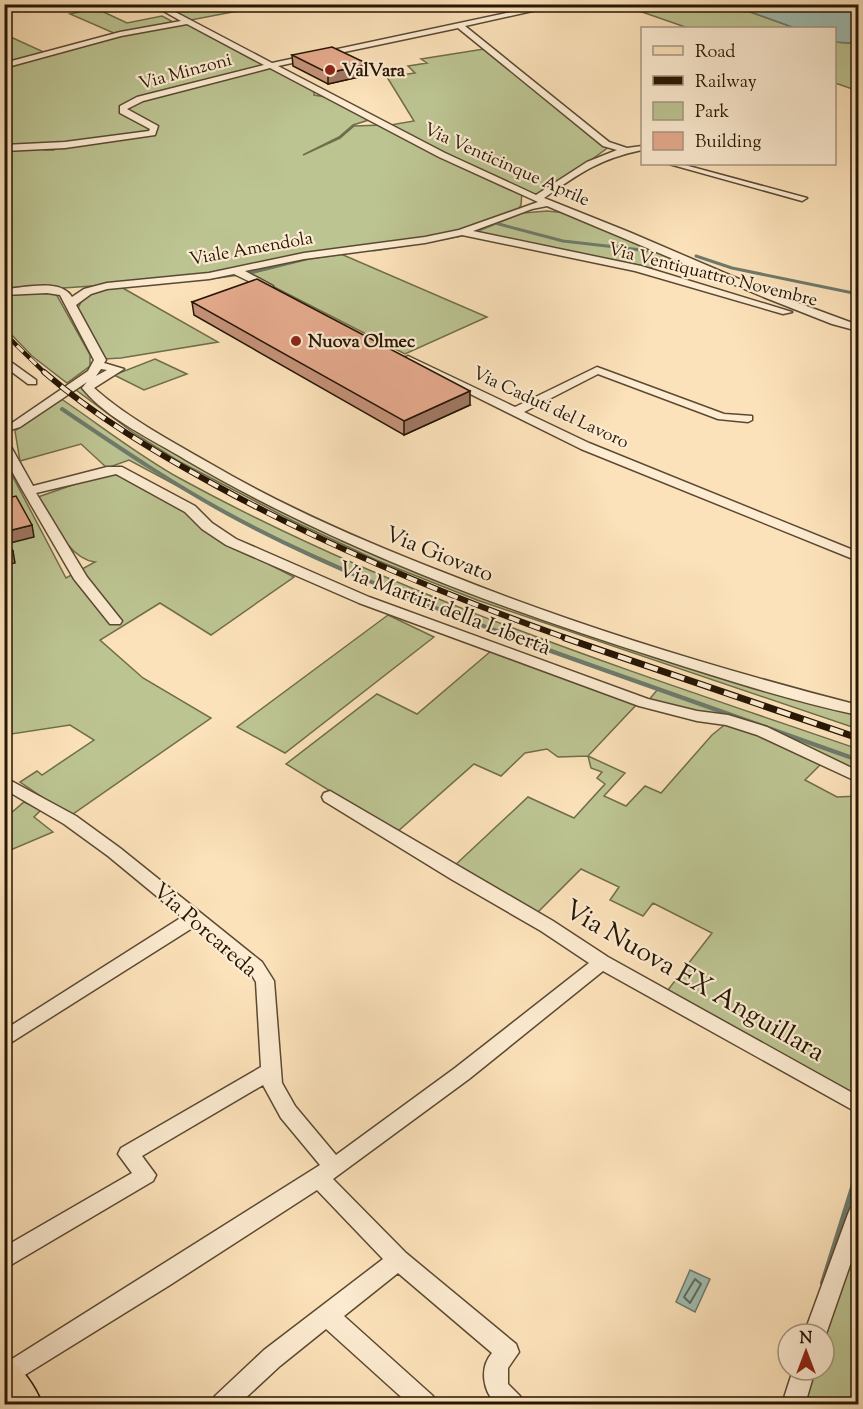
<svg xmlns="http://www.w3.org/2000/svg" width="863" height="1409" font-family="'Sorts Mill Goudy',serif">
<rect width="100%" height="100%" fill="#fce2ba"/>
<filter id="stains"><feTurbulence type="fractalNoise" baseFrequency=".00333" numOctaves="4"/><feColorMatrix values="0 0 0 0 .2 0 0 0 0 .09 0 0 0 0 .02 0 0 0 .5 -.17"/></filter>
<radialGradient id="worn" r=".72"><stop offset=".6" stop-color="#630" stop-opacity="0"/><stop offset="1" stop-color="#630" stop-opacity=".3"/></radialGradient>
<!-- green -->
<path fill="#bcc492" stroke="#706d4b" stroke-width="1.5" d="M253,4L259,7L191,20L159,5Z
M622,5H731L795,28H688Z
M95,8L127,23L162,16L177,24L147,31L189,23L269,65L234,75L270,65L318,91L314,92V95L332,98L372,119L353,125L339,137L303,155L340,138L354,126L383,125L441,156L522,192L521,205L518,210L462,232L407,242L303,255L230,272L107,285L5,292V149L36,147L45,150H54L58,146L153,134L156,128L142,120L144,118L133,116L124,111L125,108L140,100L233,75L139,99L122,108V111L125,114L154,128L151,133L65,145L5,148V66L122,34L146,31L116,34L70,14Z
M4,34L46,53L5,65Z
M858,40V91L835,83V42L849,43Z
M484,49L613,144L537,199L390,125L414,121L387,77L415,73L408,66L427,63L421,59Z
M547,211L567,213L681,262L678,265L660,260L650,269L473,233L523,213Z
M341,254L487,317L405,354L249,274L309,259Z
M121,287L218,342L121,358L104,359L78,308C85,290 105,289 121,287Z
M43,291L56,294L90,355V366L67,383L32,356L5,328V294Z
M155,359L187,374L144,390L114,375Z
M112,368L85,388L144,433L382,556L801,700L858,713V729L477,600L376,560L293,521L180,462L135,434L76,390L103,369Z
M60,398C100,425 139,456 181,479C395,596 628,670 858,749V774L764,728L647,702L658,689L402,595L271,536L129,460L107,468L81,444L20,461L15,431Z
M110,472L156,492L185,510L229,544L294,577L211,635L160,603L100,640L143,678L211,718L70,816L20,782L37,771L42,775L94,740L70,725L5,735V480L13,477L66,578L95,562C68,559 52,519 38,497Z
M388,615L434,637L285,753L237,727Z
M491,651L638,703L588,756L625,773L604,796L626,806L645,786L661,793L712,735L728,722L752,730L822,763L805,780L837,797L858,796V1105L664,995L712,933L653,903L643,916L610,900L619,887L581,869L536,914L453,867L528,797L574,818L605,784L597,778L602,772L591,768L588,756L558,757L547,749L525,753L501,776L474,764L397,832L286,764L377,694L417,714Z
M24,802L41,810L34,817L53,832L6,852L4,819Z
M858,1227V1404H800L811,1370H824L823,1334Z"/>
<!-- water -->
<path fill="#9fbdb2" stroke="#6e7a6c" stroke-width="1.5" d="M731,5H858V40L849,43L835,42L834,28H795Z
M690,1270L710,1279L695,1312L676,1302Z"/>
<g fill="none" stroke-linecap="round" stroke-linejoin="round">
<!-- shore -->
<path stroke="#626a5b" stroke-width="2" d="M695,1279L701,1284L690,1303L684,1297Z"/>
<!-- stream-far3 -->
<path stroke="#6e7a6c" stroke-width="3" d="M442,239L468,234L495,223L563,241L659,252
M374,250L413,244
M696,256L732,268L858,294
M212,278L249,273L303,259"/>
<!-- stream-far2 -->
<path stroke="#6e7a6c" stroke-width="4" d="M62,409C121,449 180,489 243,522C331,568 425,605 518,639"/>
<!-- stream-far1 -->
<path stroke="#6e7a6c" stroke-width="4.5" d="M514,638L858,760"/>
<!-- stream -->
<path stroke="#6e7a6c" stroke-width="6" d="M823,1283L856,1178L858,1156"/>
<defs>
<path id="minor" d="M151,4H160L272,63L549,4H564L465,26L609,142L627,148L642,146V150C599,159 580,173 544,198L629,232L774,294L858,325V331L832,324L766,298L547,206L532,209L473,231L641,266L792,312L783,314L635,271L462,235L425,243L304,259L245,271L273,286V290L269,291L234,274L209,279L107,289L91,294L76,305L106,360L104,363L124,369L94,388C129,419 171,441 211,464C286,508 365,542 445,573C580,627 718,669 858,705V715C791,701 724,679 658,658C495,607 333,546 186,460C152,439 108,420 82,388L87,382L20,427L4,432V425L12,423L88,371L94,360L60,295L47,293L4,295V289C25,288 61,278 72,297L84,289L107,283L209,273L304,253L425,237L459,230L538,202L439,157L270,68L143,101L127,109L158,126L155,135L65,148L4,151V145L65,142L149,131L150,129L120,113V106L137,97L264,65L187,24L121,36L4,68V63L120,32L181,21ZM458,28L603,146L617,150L587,162L536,195L445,153L278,66ZM101,369L107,370L96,376Z
M669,164H681L807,198L802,201Z
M408,356L515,407L597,367L724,414L752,416V420L748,422L718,419L598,374L524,412L589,443L858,552V561L581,449L404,361L402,359Z
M4,357L36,380V384H28L4,366Z
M4,442L10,445L33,486L107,467H122L195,506L212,523L236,539L369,597L648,699L697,711L728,715L767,727L858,771V782L757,735L726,725L697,721L639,706L359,603L226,545L202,529L185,512L116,474L36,493L87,577L122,621L120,624H110L74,579L23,491L4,457Z
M4,777L76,816L120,848L262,962L274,981L282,1083L295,1106L336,1155L455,1068L589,963L541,931L451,879L324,801L322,797L324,793L330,791L553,921L608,957L858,1096V1113L603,971L469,1079L333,1179L406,1253L516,1344L519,1352L508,1368V1384L520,1396L523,1404H496C483,1391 479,1368 492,1353L398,1273L344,1316L433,1396L436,1404H409L326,1329L280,1366L239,1404H212L215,1396L264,1350L383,1259L317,1190L170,1285L7,1386L4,1385V1364L320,1165L281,1118L263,1085L142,1156L156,1175L153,1181L4,1269V1247L132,1173L118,1154L121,1148L261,1067L256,982L250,972L194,927L4,1047V1030L182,917L108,856L64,824L4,789Z
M858,1205V1242L826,1334L824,1339V1334H804L848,1214L851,1207Z
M793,1370H815L805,1404H782Z"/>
<path id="major" d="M4,1358C21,1364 36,1388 42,1404H12L4,1394Z"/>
</defs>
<!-- minor casing -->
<use href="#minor" stroke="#5b4932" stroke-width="3"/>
<!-- major casing -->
<use href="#major" stroke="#251604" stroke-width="3"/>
<!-- minor -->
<use href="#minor" fill="#fdecd2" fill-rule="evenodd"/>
<!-- major -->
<use href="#major" fill="#fce2ba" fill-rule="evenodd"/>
<defs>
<path id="rail-far2" d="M4,333L45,373"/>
<path id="rail-far1" d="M44,372C96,417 155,452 215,485C328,547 447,596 569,639"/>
<path id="rail" d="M565,638L858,738"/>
</defs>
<!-- rail-far2 casing -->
<use href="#rail-far2" stroke="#251604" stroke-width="4.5"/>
<!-- rail-far1 casing -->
<use href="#rail-far1" stroke="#251604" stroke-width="6"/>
<!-- rail casing -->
<use href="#rail" stroke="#251604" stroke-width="7"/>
<!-- rail-far2 -->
<use href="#rail-far2" stroke="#fdecd2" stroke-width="3" stroke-dasharray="9" stroke-linecap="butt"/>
<!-- rail-far1 -->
<use href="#rail-far1" stroke="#fdecd2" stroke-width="4" stroke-dasharray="11" stroke-linecap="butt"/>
<!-- rail -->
<use href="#rail" stroke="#fdecd2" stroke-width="4.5" stroke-dasharray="14" stroke-linecap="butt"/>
</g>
<!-- wall -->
<path fill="#c59279" stroke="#251604" stroke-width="1.5" d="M101,4H133V7L112,11Z
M292,55L368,64V75L328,84L293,66Z
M192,302L470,405L404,435L194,315Z"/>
<!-- shaded-wall -->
<path fill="#a07763" stroke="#251604" stroke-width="1.5" d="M111,4H133V7L112,11Z
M368,64V75L328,84V73Z
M470,391V405L404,435V421Z
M32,525L34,537L6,544L4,532Z
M13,551L15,563L4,565V553Z"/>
<!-- building -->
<path fill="#e5aa8d" stroke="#251604" stroke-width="1.5" d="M332,47L368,64L328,73L292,55Z
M257,279L470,391L404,421L192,302Z
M16,496L32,525L4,532V499Z
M4,535L13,551L4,553Z"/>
<!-- markers -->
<g fill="#8f2418" stroke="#fdecd2" stroke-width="2">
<circle cx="330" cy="70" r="6"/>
<circle cx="296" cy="341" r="6"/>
</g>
<g text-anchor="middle" stroke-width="4.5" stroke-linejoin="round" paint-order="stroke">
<!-- far-poi labels -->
<g font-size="18" font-weight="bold" fill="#251604" stroke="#fdecd2" text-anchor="start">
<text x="342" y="76">ValVara</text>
<text x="308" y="347">Nuova Olmec</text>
</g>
<!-- far-street labels -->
<g font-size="18" fill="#251604" stroke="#fdecd2">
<text transform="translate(185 71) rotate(-15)" y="6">Via Minzoni</text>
<text transform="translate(507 164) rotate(24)" y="6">Via Venticinque Aprile</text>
<text transform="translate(251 248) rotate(-10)" y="6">Viale Amendola</text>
<text transform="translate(713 274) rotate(14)" y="6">Via Ventiquattro Novembre</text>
<text transform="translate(551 407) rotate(25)" y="6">Via Caduti del Lavoro</text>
</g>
<!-- street labels -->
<g font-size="22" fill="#251604" stroke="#fdecd2">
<text transform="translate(440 553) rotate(22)" y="8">Via Giovato</text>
<text transform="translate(445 607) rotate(21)" y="8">Via Martiri della Libertà</text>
<text transform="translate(206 929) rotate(41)" y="8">Via Porcareda</text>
</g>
<!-- near-street labels -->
<g font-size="27" fill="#251604" stroke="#fdecd2">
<text transform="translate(695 980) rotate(30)" y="9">Via Nuova EX Anguillara</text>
</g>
</g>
<!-- margin -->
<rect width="863" height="1409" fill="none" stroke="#fce2ba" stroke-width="24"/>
<rect x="6" y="6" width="851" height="1397" fill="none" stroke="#251604" stroke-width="3"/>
<rect x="12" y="12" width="839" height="1385" fill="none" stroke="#251604" stroke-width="1.5"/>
<!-- legend -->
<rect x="641" y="27" width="195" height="138" fill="#fdecd2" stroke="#a79680" stroke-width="1.5"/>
<rect x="653" y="46" width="30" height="9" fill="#fce2ba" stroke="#a79680" stroke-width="1.5"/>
<text x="695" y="57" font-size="18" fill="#251604">Road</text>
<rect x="653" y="76" width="30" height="9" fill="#251604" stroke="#a79680" stroke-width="1.5"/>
<text x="695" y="87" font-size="18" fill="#251604">Railway</text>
<rect x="653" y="102" width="30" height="18" fill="#bcc492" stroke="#a79680" stroke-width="1.5"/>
<text x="695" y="117" font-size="18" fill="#251604">Park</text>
<rect x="653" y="132" width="30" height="18" fill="#e5aa8d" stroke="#a79680" stroke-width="1.5"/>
<text x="695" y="147" font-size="18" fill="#251604">Building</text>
<!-- north arrow -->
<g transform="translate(806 1352)"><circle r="28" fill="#fdecd2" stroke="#a79680" stroke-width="1.5"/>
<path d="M0-4.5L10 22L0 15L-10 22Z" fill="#8f2418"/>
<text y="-9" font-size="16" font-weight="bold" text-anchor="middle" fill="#251604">N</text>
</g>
<rect width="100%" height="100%" filter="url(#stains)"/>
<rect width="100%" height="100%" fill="url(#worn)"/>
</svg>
